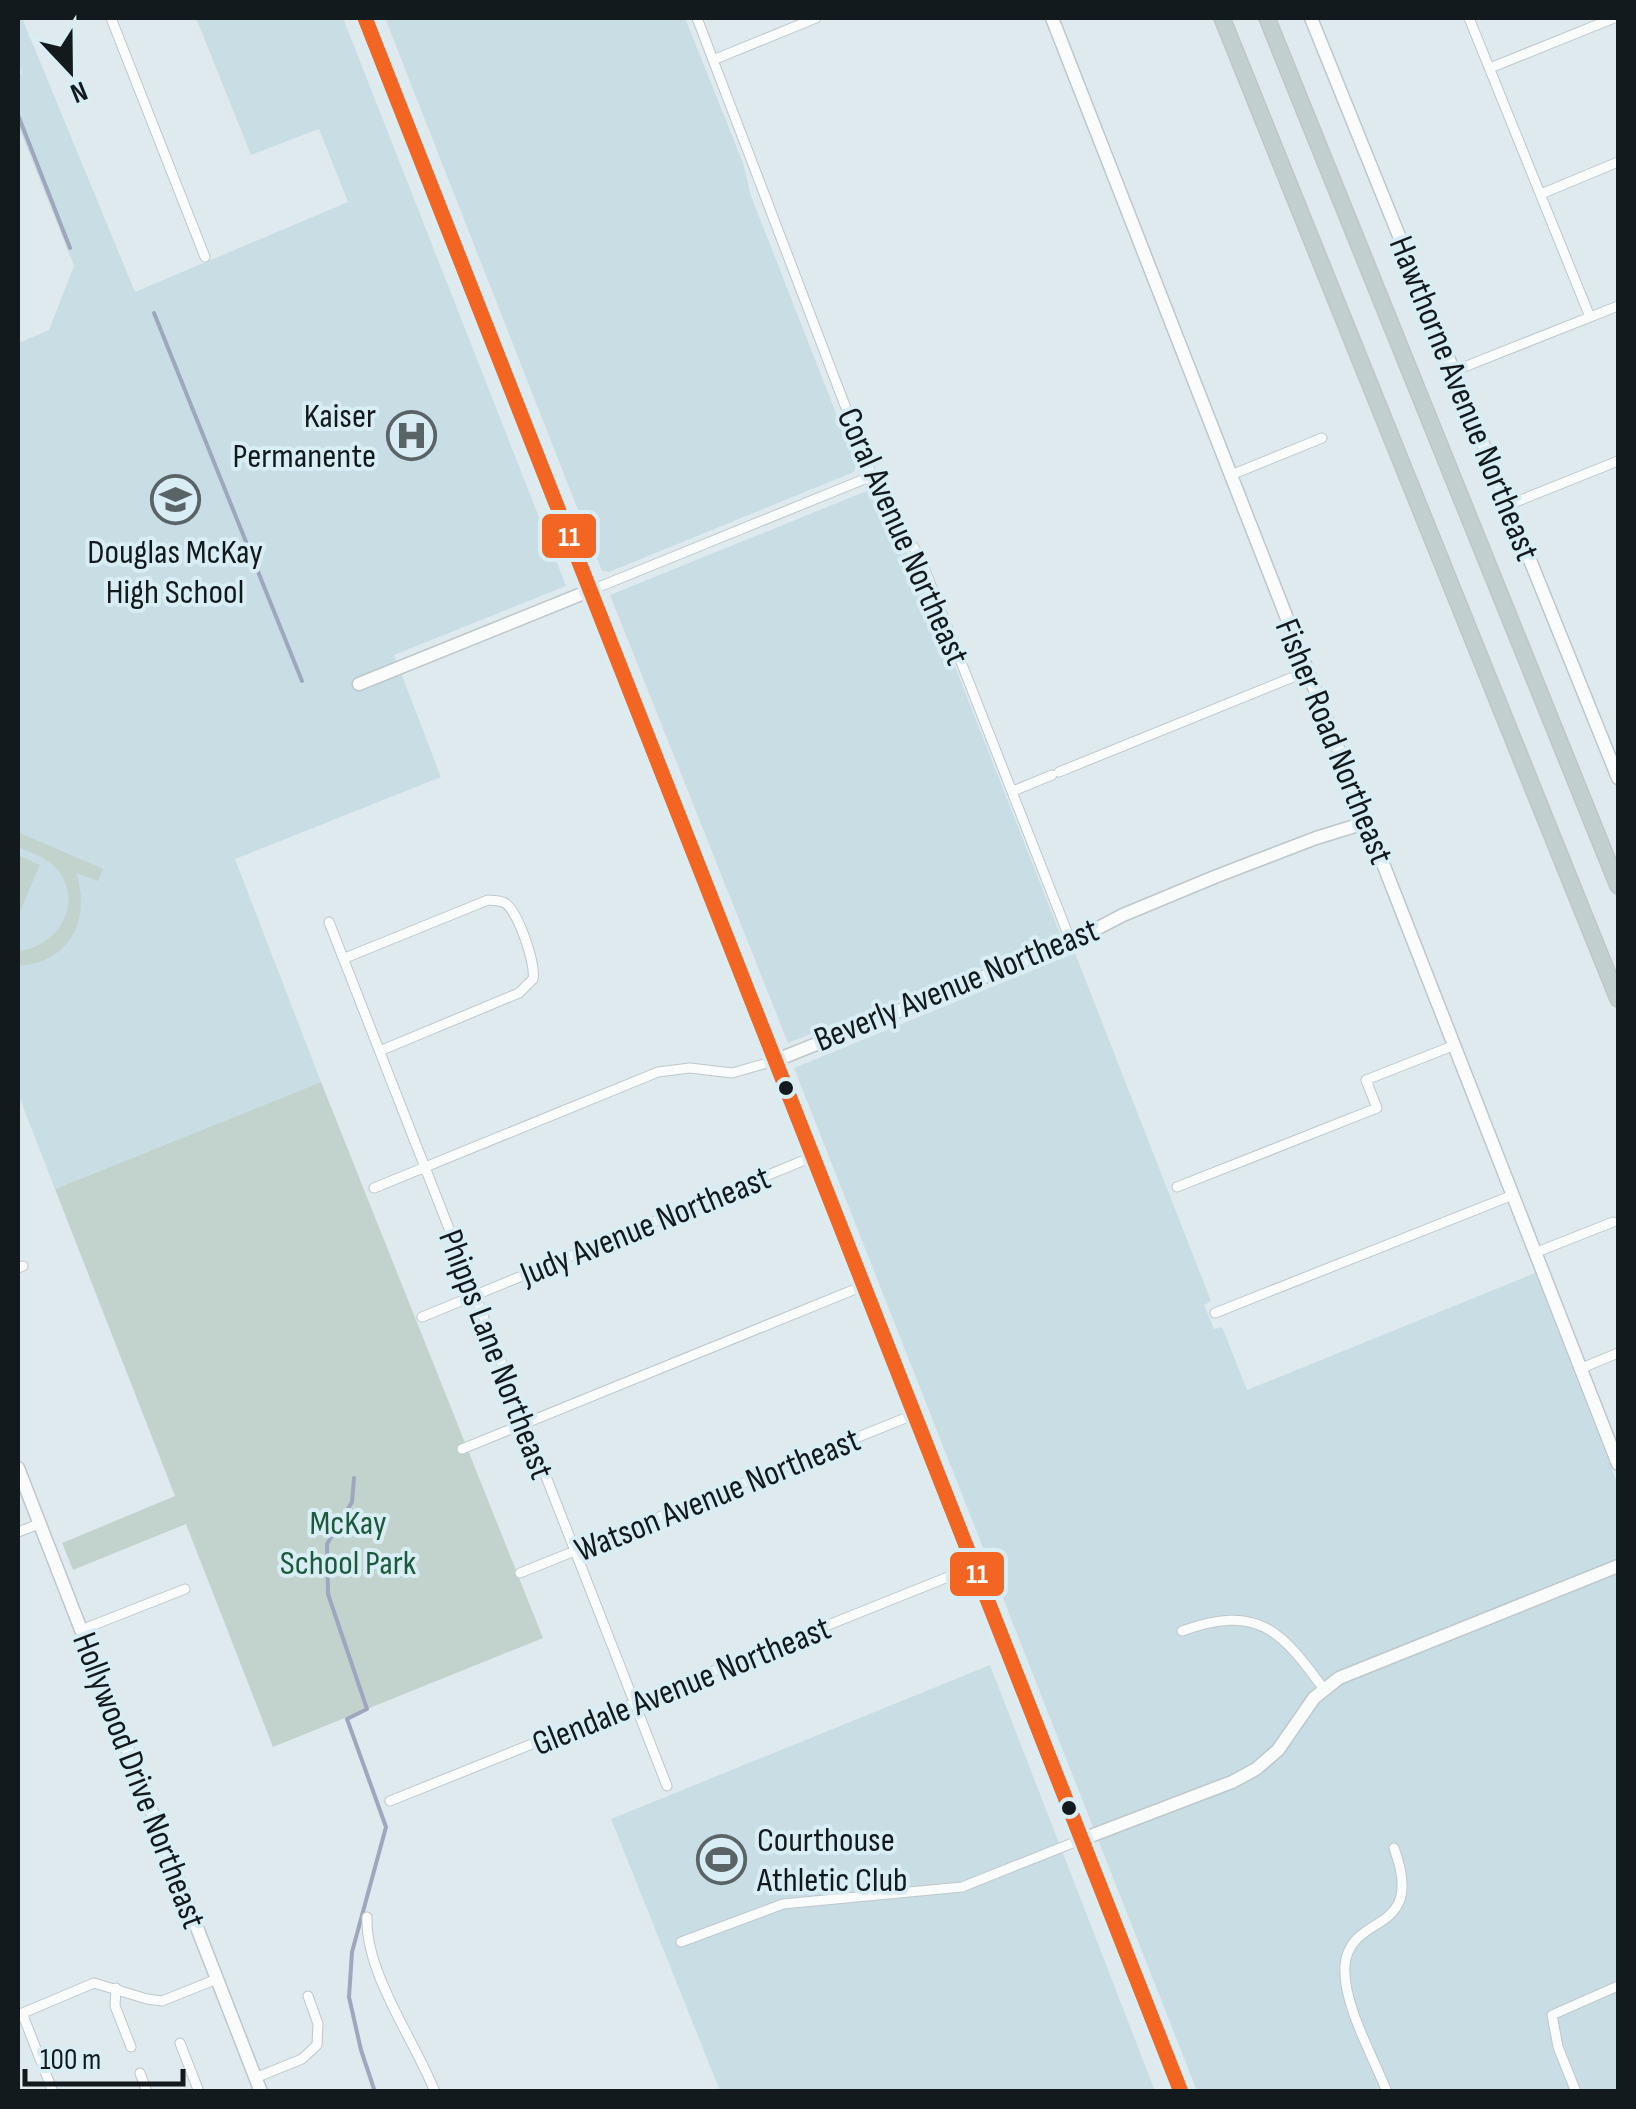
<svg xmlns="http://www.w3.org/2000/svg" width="1636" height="2109" font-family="'Sofia Sans Condensed',sans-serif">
<rect width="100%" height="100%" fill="#dfeaee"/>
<!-- built -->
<path fill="#c9dee4" d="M18,18H22L135,292L348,202L319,129L251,155L196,18H343L566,586L394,655L441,777L235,859L321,1082L55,1189L18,1094V343L49,330L74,266L18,125V76L22,73L18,62Z
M385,18H685L743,163L751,196L856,464L854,472L609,572L602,571Z
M869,490L883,520L914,562L1061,936L788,1043L610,595Z
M1075,953L1211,1301L1204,1305L1214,1329L1222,1327L1247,1390L1535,1273L1618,1485V2091H1197L794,1068Z
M990,1665L1155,2091H720L611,1819Z"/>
<!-- green -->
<path fill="#c2d3ce" d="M18,832L103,869L98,881L76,873C92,920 69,963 18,966V951C60,947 87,898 53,865C43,856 29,852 18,847Z
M18,855L40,865L18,916Z
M321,1082L543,1638L273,1747L186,1524L73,1570L62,1543L175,1496L55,1189Z"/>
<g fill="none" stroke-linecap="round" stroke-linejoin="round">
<!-- stream -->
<path stroke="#9fa7be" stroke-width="4" d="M18,115L70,248
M154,313L302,681
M354,1478L352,1502L327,1544L328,1594L367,1709L347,1719L386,1827L352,1952L349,1997L361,2050L375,2092"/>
<defs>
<path id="street" d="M111,18L205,257
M697,18L883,505L919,555L1071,942
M1469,18L1590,317
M713,60L816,18
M1490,68L1614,18
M1541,194L1618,162
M1454,371L1618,306
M1231,475L1322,438
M1508,505L1618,461
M589,591L872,476
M1059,772L1308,671
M1013,791L1052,775
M329,922L667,1786
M345,958L488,900C494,901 499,900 505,903C518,911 536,964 533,979L519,993L382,1050
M1177,1187L1377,1108L1366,1080L1455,1045
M374,1188L658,1072L690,1068L732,1073L774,1061
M1537,1252L1613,1222
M18,1268L23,1266
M1215,1313L1513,1195
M422,1317L812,1157
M1582,1368L1618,1353
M462,1449L863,1286
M18,1532L39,1524
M520,1573L913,1415
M81,1630L185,1589
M1182,1631C1257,1604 1280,1629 1323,1688
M390,1801L973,1567
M367,1917C365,1973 414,2039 435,2092
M681,1942L783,1904L962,1887L1080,1840
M116,1988L115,2006L131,2047
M22,2013L53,2092
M18,2015L94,1983L147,1999L162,2001L217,1979
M180,2043L199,2092
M140,2073L147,2092
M255,2078L302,2059L317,2045L318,2024L308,1996
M1387,2092C1373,2056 1342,2003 1345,1965C1350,1911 1427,1937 1394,1848
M1576,2092L1558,2047L1552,2015L1618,1986"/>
<path id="secondary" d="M1052,18L1618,1464
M1311,18L1618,778
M359,684L589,591
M774,1061L1071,942L1123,915L1217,876L1316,838L1368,822
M18,1468L261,2092
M1080,1840L1232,1782L1256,1769L1278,1750L1314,1698L1339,1678L1618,1566"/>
<path id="primary" d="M365,18L1181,2092"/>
<path id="highway" d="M1222,18L1618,999
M1267,18L1618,886"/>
</defs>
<!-- street casing -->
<use href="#street" stroke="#bec7ca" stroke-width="11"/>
<!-- secondary casing -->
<use href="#secondary" stroke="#bec7ca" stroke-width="15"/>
<!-- primary casing -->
<use href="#primary" stroke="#c0c6c7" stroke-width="16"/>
<!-- highway casing -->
<use href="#highway" stroke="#c0c6c7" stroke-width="18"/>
<!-- street -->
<use href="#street" stroke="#fafcfc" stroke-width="9"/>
<!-- secondary -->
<use href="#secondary" stroke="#fafcfc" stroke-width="12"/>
<!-- primary -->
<use href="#primary" stroke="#d8e1e0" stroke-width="14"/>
<!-- highway -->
<use href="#highway" stroke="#c1cfcf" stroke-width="15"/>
<defs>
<path id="bus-1" d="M365,18L1181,2092"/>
</defs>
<!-- bus-1 casing -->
<use href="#bus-1" stroke="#d9edf4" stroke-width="22"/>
<!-- bus-1 -->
<use href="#bus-1" stroke="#f26522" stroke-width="15"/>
</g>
<!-- icons -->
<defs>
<symbol id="hospital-ring" viewBox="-11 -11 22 22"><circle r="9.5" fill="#d9edf4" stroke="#5a6366" stroke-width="1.5"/><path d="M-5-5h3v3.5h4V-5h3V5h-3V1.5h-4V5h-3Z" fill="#5a6366"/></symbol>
<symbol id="school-ring" viewBox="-11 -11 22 22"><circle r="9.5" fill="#d9edf4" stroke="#5a6366" stroke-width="1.5"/><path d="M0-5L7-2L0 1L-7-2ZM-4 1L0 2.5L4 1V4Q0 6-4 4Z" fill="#5a6366"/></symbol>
<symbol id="stadium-ring" viewBox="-11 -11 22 22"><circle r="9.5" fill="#d9edf4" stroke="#5a6366" stroke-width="1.5"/><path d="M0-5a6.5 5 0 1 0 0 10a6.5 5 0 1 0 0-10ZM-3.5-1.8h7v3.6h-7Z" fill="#5a6366"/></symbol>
</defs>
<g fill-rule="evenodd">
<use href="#hospital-ring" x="384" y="408" width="55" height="55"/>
<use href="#school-ring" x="148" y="472" width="55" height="55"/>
<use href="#stadium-ring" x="694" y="1832" width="55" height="55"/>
</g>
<!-- markers -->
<g fill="#131a1d" stroke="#d9edf4" stroke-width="4">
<circle cx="786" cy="1088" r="9"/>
<circle cx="1069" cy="1808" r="9"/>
</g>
<g text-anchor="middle" stroke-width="8" stroke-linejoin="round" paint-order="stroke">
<!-- street labels -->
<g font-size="35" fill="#131a1d" stroke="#d9edf4">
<text transform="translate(1465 398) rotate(68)" y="12">Hawthorne Avenue Northeast</text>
<text transform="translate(904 536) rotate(66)" y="12">Coral Avenue Northeast</text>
<text transform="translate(1335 741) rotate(68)" y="12">Fisher Road Northeast</text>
<text transform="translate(956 984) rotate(-22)" y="12">Beverly Avenue Northeast</text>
<text transform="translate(645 1225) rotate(-22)" y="12">Judy Avenue Northeast</text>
<text transform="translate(497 1354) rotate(69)" y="12">Phipps Lane Northeast</text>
<text transform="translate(717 1494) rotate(-22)" y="12">Watson Avenue Northeast</text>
<text transform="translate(681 1685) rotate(-22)" y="12">Glendale Avenue Northeast</text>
<text transform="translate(140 1780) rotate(69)" y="12">Hollywood Drive Northeast</text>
</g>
<!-- poi labels -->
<g font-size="35" fill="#131a1d" stroke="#d9edf4" text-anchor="end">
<text x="376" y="427">Kaiser<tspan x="376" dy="40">Permanente</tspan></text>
<text x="175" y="563" text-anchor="middle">Douglas McKay<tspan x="175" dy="40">High School</tspan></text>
<text x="757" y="1851" text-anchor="start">Courthouse<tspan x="757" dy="40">Athletic Club</tspan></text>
</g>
<!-- park labels -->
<g font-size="35" fill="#1c5a3e" stroke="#d9edf4">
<text x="348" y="1534">McKay<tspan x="348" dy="40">School Park</tspan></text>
</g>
</g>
<g stroke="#d9edf4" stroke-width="4">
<rect x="540" y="512" width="58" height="48" rx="10" fill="#f26522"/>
<rect x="948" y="1550" width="58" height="48" rx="10" fill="#f26522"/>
</g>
<g font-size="28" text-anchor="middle" font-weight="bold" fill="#fff">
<text x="569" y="546">11</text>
<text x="977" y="1583">11</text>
</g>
<!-- border -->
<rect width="1636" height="2109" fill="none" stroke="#131a1d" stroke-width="40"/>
<!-- north arrow -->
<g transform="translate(70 70) rotate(158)" stroke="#d9edf4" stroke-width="8" paint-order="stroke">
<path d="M0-8L18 38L0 25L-18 38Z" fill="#131a1d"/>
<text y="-15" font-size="28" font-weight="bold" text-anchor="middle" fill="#131a1d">N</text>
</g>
<!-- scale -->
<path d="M25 2069v15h158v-15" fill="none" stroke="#131a1d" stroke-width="5"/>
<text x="40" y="2069" font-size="30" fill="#131a1d" stroke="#d9edf4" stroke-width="8" paint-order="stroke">100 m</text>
</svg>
